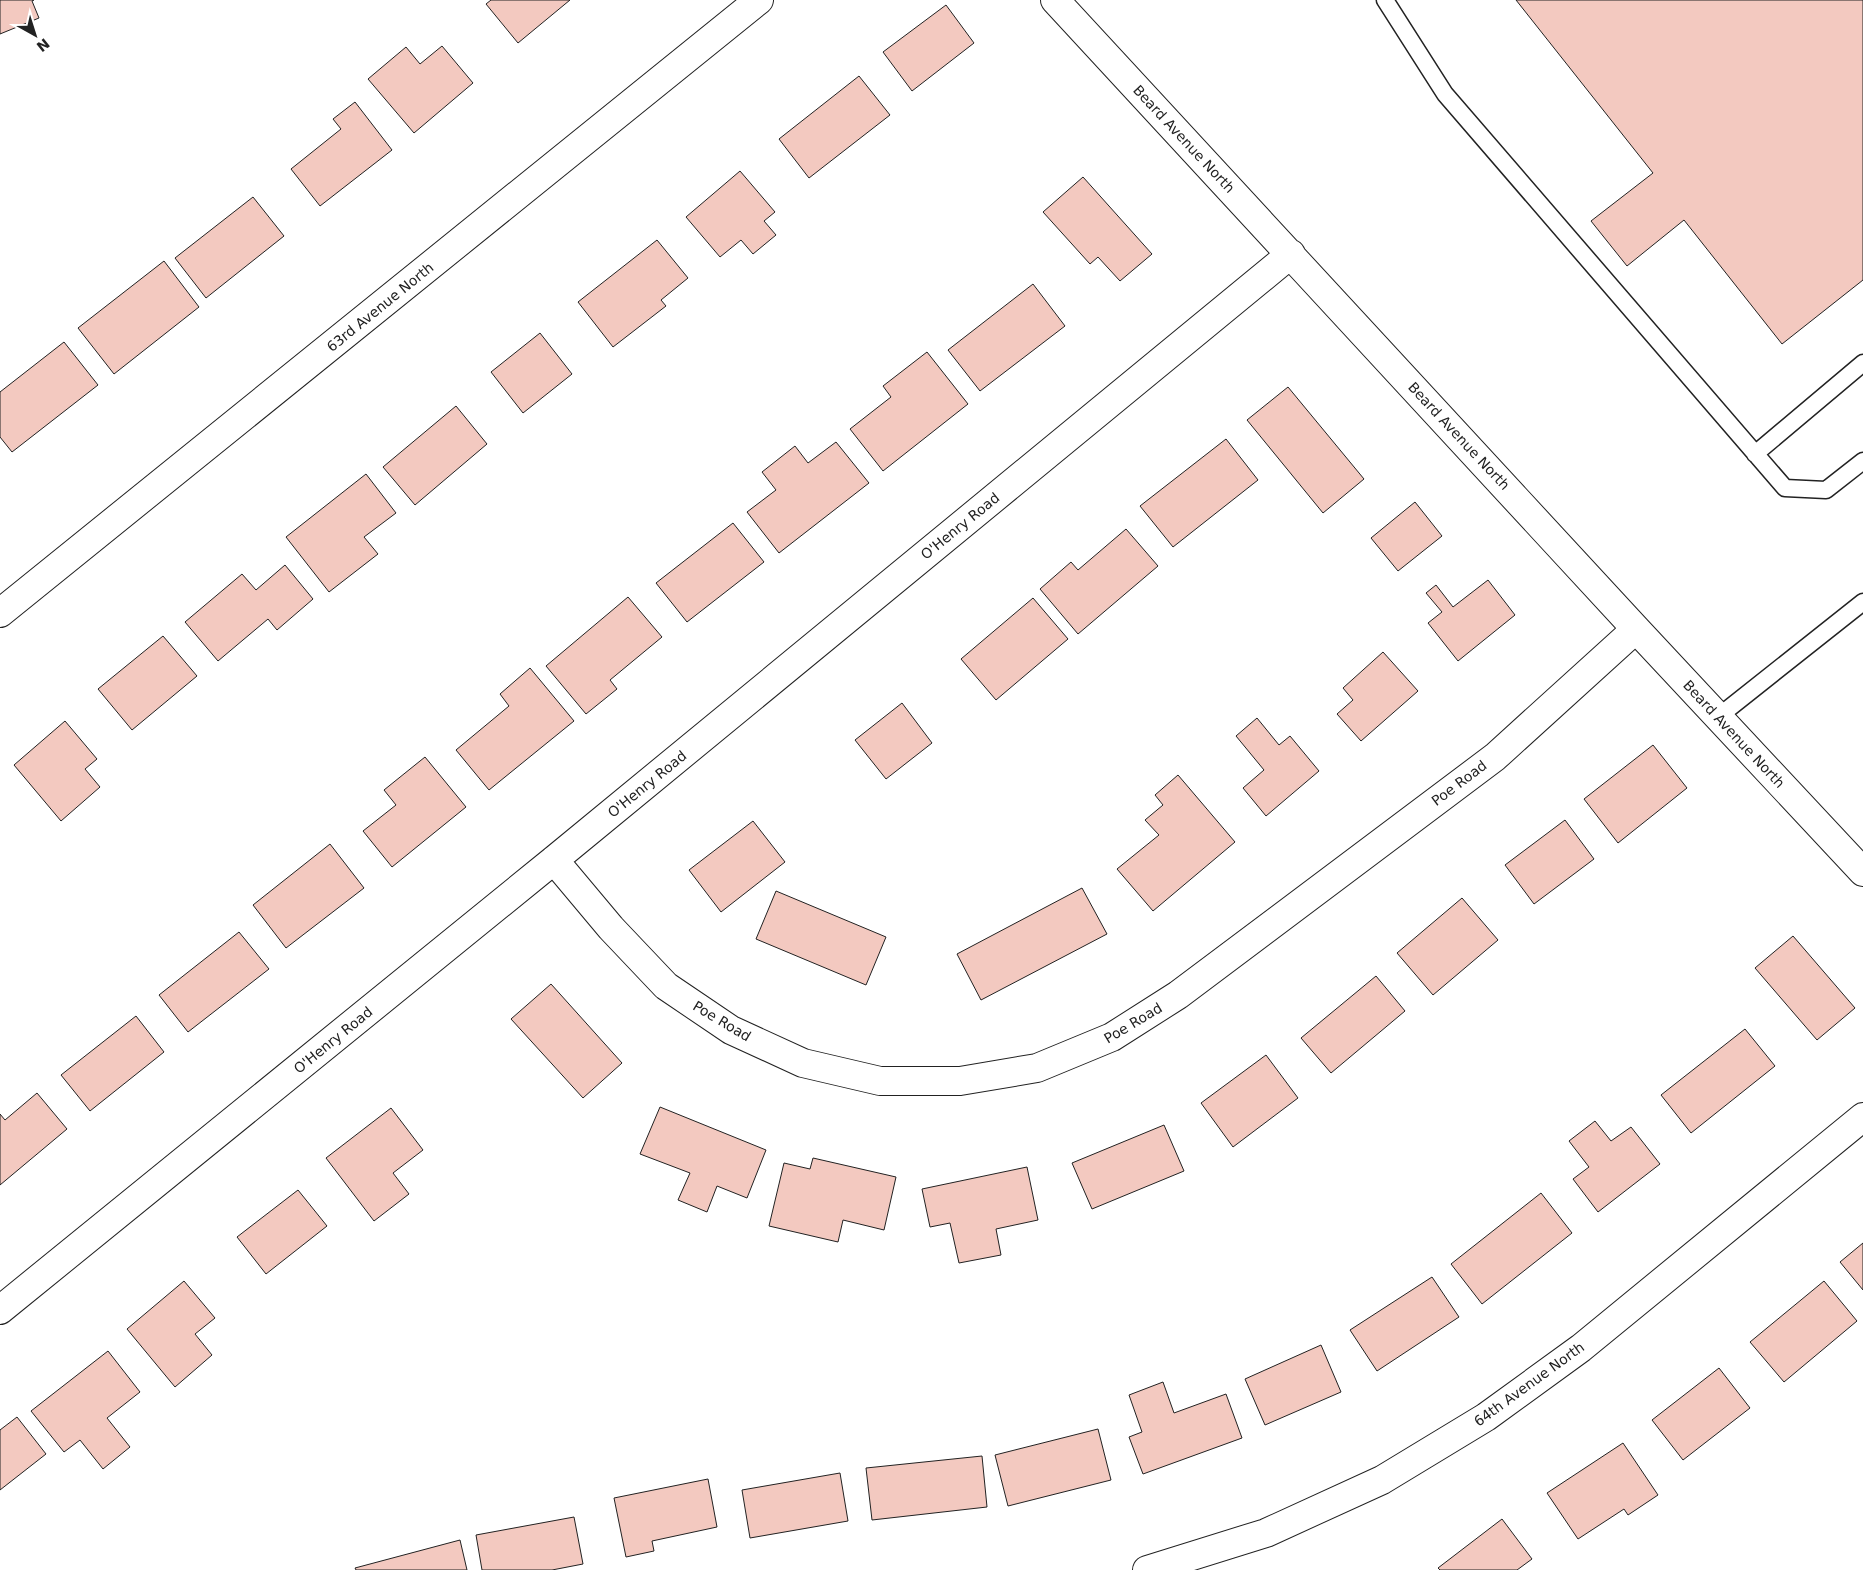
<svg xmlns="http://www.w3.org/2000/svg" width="1863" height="1570" font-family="'DejaVu Sans',sans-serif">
<rect width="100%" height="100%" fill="#fff"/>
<!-- building -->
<path fill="#f3c9c0" stroke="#222" d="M0,0H34L32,1L39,18L0,34Z
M491,0H570L518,43L486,4Z
M1516,0H1863V280L1782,344L1684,220L1627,266L1591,221L1653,173Z
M946,5L974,43L912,91L883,52Z
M442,46L473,83L414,133L368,79L406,47L420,64Z
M859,76L890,115L809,178L779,139Z
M355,102L392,150L320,206L291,169L341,129L333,119Z
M740,171L775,212L764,221L776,235L753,254L741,240L720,257L686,217Z
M1083,177L1152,254L1120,281L1098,257L1090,264L1043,212Z
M253,197L284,236L206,298L175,258Z
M657,240L688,278L661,300L666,306L613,347L578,302Z
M164,261L199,307L114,374L78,328Z
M1033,284L1065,326L980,391L948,350Z
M540,333L572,374L523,413L491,372Z
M64,342L98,385L12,452L0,437V392Z
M927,352L968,404L883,471L850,429L891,397L883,386Z
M1288,387L1364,479L1323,513L1247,420Z
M456,406L487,444L415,505L383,467Z
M1226,439L1258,480L1173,547L1140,506Z
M836,442L869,483L779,553L747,512L776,490L762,472L795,446L808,463Z
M366,474L396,513L364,537L378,554L329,592L286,537Z
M1415,502L1442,536L1398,571L1371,538Z
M733,523L764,562L687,622L656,583Z
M1126,529L1158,566L1078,634L1040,589L1071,562L1078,570Z
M285,565L313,599L277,630L268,619L218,661L185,622L242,574L256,590Z
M1488,580L1515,615L1458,661L1428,623L1442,612L1426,593L1436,585L1453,607Z
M628,597L662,637L610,680L617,689L586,714L546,666Z
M1033,598L1068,639L996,700L961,659Z
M163,636L197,676L132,730L98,689Z
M1383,652L1418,691L1361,741L1337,714L1353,700L1343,688Z
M530,668L574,721L489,790L456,750L509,706L500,694Z
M902,703L932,743L886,779L855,740Z
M1257,718L1279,745L1290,736L1319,771L1266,816L1243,788L1264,770L1236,736Z
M65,721L97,759L85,769L100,787L61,821L14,765Z
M1653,745L1687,788L1618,843L1584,799Z
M425,757L466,807L392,867L363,831L396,805L384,790Z
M1178,775L1235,842L1153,911L1117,869L1159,835L1145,820L1163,805L1155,795Z
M1565,820L1594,859L1534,904L1505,865Z
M753,821L785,862L721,912L689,870Z
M330,844L364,888L286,948L253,905Z
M1082,888L1107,934L981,1000L957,954Z
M776,891L886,937L866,985L756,939Z
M1462,898L1498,940L1433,995L1397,953Z
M239,932L269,969L188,1032L159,995Z
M1793,936L1855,1008L1817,1040L1755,968Z
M1376,976L1405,1011L1331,1073L1301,1038Z
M551,984L622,1063L583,1098L511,1019Z
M136,1016L164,1052L90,1111L61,1075Z
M1745,1029L1775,1066L1691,1133L1661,1095Z
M1266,1055L1298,1098L1233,1147L1201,1103Z
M37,1093L67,1129L0,1185V1114L5,1120Z
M660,1107L766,1150L747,1198L717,1186L707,1212L678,1200L690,1173L640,1154Z
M391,1108L423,1150L393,1173L409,1194L374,1221L326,1158Z
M1595,1121L1611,1141L1631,1127L1660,1164L1598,1212L1573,1179L1589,1167L1569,1141Z
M1164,1125L1184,1171L1092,1209L1072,1163Z
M813,1158L896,1177L884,1230L843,1220L838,1242L769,1226L784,1163L810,1169Z
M1027,1167L1038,1220L996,1229L1001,1255L959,1263L950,1223L930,1227L922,1189Z
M298,1190L327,1226L266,1274L237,1237Z
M1541,1193L1572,1233L1482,1304L1451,1264Z
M1863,1243V1290L1840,1262Z
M1432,1277L1459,1317L1377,1371L1350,1330Z
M184,1281L215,1318L195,1334L212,1355L175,1387L127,1329Z
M1824,1281L1857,1321L1784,1382L1750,1342Z
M1321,1345L1341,1392L1265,1425L1245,1379Z
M108,1351L140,1392L107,1418L130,1447L103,1469L80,1440L64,1452L31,1411Z
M1719,1368L1750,1408L1683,1460L1652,1420Z
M1163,1382L1174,1413L1226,1394L1242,1438L1143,1474L1129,1437L1142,1432L1129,1395Z
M17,1417L46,1454L0,1490V1430Z
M1098,1429L1111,1480L1008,1506L995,1455Z
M1623,1443L1658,1495L1628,1515L1624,1509L1578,1539L1547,1493Z
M982,1456L987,1507L872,1520L866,1468Z
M840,1473L848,1521L750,1538L742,1490Z
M708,1479L717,1527L652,1541L654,1551L626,1557L614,1498Z
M574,1517L583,1564L552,1570H482L476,1535Z
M1502,1519L1532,1559L1517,1570H1440L1438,1568Z
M460,1540L467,1570H356L355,1568Z"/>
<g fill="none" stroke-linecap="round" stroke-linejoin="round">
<defs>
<path id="lane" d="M1385,0L1445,94L1785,488L1826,490L1863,461
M1755,454L1863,363
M1718,717L1863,602"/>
<path id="street" d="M1055,0L1636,629L1863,872
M554,860L611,928L666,986L731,1030L803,1063L880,1081H960L1037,1068L1112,1037L1178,995L1495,757L1636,629
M0,1310L554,860L1291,254
M1147,1570L1266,1533L1382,1480L1486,1417L1581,1348L1863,1117"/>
<path id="secondary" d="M0,613L759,0"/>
</defs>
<!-- lane casing -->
<use href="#lane" stroke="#222" stroke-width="19"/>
<!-- street casing -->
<use href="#street" stroke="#222" stroke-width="30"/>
<!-- secondary casing -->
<use href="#secondary" stroke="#222" stroke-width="30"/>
<!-- lane -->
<use href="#lane" stroke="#fff" stroke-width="16"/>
<!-- street -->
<use href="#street" stroke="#fff" stroke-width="28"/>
<!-- secondary -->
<use href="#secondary" stroke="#fff" stroke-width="28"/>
</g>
<g text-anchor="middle" stroke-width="4" stroke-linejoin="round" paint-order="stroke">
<!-- street labels -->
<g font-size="14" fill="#222" stroke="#fff">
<text transform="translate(1184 139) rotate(47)" y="5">Beard Avenue North</text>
<text transform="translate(380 307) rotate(-39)" y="5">63rd Avenue North</text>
<text transform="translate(1459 436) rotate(47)" y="5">Beard Avenue North</text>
<text transform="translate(960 526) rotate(-39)" y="5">O'Henry Road</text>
<text transform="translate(1734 734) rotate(47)" y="5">Beard Avenue North</text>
<text transform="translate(1459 783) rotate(-37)" y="5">Poe Road</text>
<text transform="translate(647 784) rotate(-39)" y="5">O'Henry Road</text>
<text transform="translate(722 1021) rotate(31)" y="5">Poe Road</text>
<text transform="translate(1133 1023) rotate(-31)" y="5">Poe Road</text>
<text transform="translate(333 1040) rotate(-39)" y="5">O'Henry Road</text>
<text transform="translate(1529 1384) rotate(-36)" y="5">64th Avenue North</text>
</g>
</g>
<!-- north arrow -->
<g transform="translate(35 35) rotate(141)" stroke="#ffffff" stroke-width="4" paint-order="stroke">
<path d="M0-4L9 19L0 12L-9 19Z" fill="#222222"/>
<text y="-8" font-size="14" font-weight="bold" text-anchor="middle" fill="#222222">N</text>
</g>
</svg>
